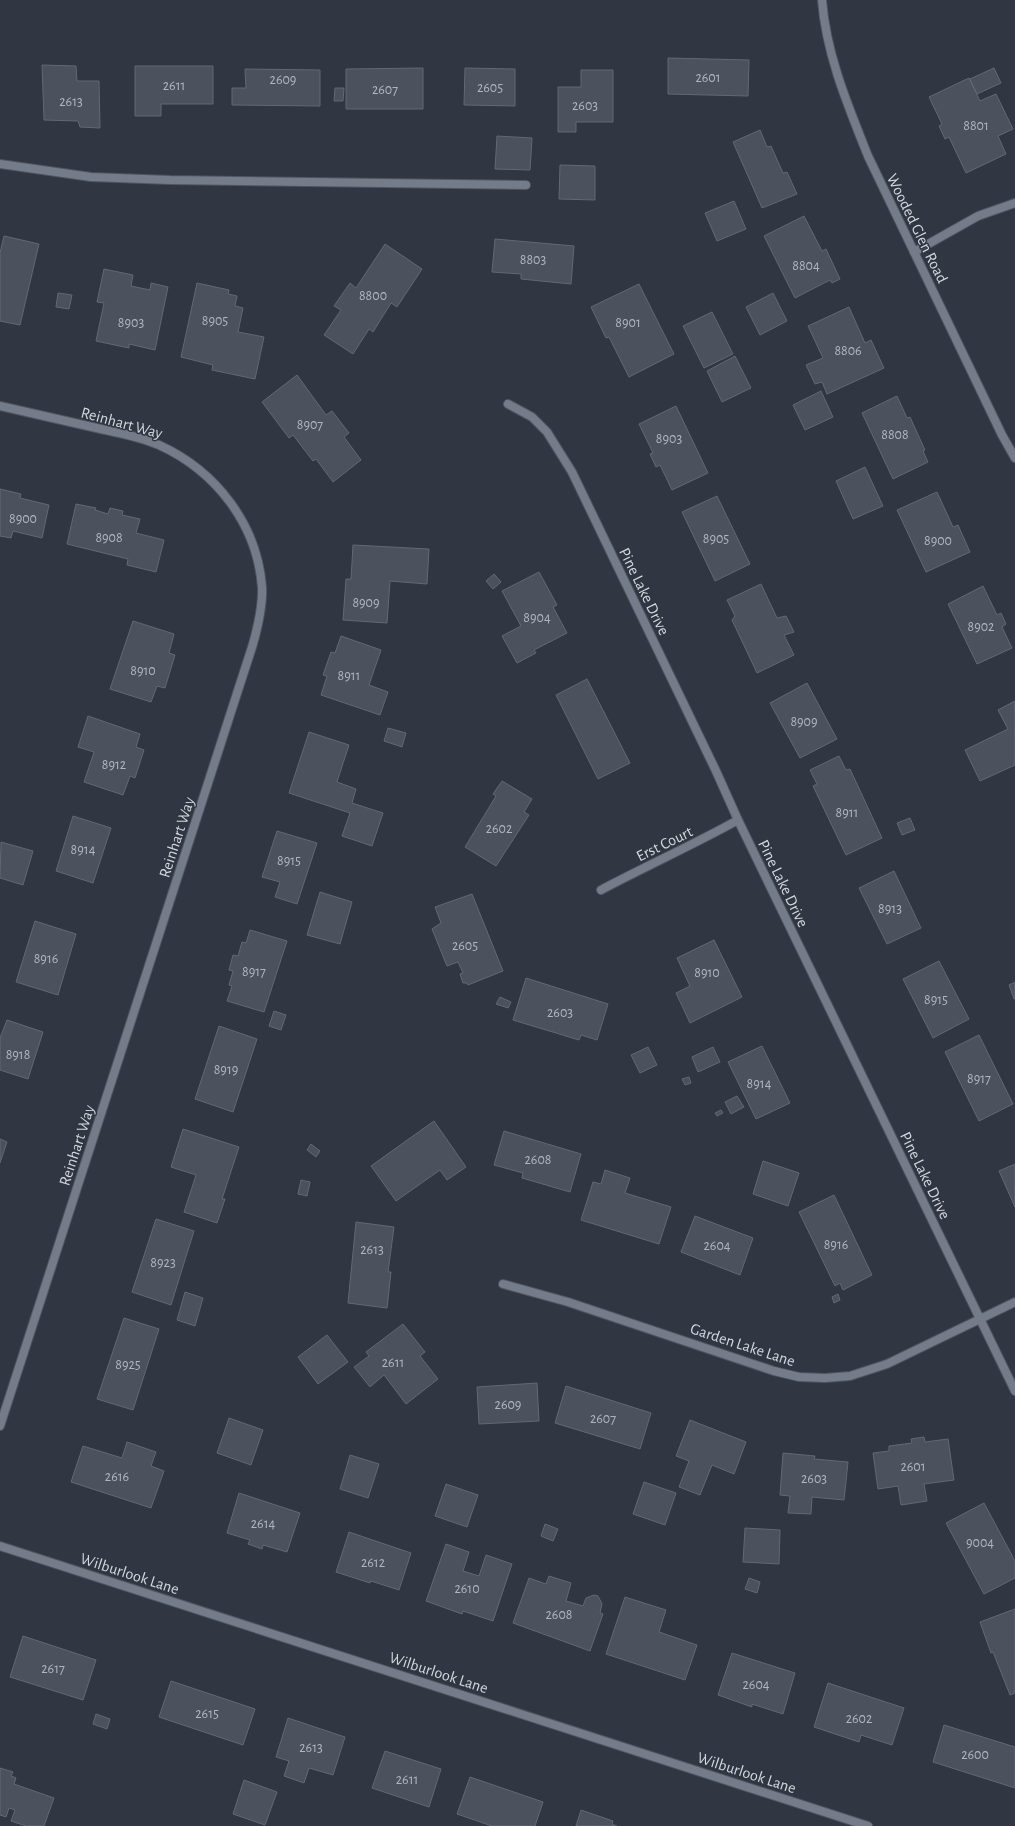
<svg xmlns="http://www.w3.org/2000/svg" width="1015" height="1826" font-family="'Alegreya Sans',sans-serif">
<rect width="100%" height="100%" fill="#303742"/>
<!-- building -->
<path fill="#4b525e" stroke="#616975" d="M668,58L749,60L748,96L668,94Z
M42,65L76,66L77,81H99L100,128L80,127L78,121L44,120Z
M135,66H213V104H161V116H135Z
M423,68V109H346V69Z
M465,68L515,69V106L464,105Z
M994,68L1001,83L977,94L970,79Z
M245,69L320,70V106L232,105V88H246Z
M581,70H613V122H576V132H558V87H581Z
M969,78L980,101L996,94L1013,129L998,136L1006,154L966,173L949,137L945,139L939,126L942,124L929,97Z
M335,88H344L343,101H334Z
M760,130L767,147L771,146L783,173L787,172L797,194L762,208L733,142Z
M497,136L532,138L530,170L495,169Z
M560,165L595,166V200L559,199Z
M734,201L746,229L717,241L705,213Z
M804,216L822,251L826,249L840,279L832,283L830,280L795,298L764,236Z
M4,236L39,244L20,325L0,321V253Z
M495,239L574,246L571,284L521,279V274L492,272Z
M385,244L422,269L397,307L391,303L373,332L369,329L353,354L324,335L341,310L334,306L350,283L356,288Z
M104,269L133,275L131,286L150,290L151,283L168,287L155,350L129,344V348L96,341L104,303L97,302Z
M197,283L229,290L228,294L237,296L235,306L243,308L238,332L264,337L255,379L212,370L213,365L181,357Z
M639,284L674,354L629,377L609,337L606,338L591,307Z
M58,293L72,295L69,309L56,307Z
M773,293L787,321L760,335L746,307Z
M849,307L865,343L871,340L884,368L827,394L822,382L815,384L806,365L823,358L808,326Z
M712,312L733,354L704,368L683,326Z
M735,356L751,388L722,402L707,371Z
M297,375L326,415L332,411L349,433L344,437L361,460L333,482L316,459L313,461L293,435L289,438L262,402Z
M821,391L833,417L805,430L793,405Z
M897,396L907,418L910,417L925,450L923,451L928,462L893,479L862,413Z
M676,406L708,473L672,490L660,465L656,467L650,454L653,453L639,424Z
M865,467L883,506L853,519L836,481Z
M0,489L21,494L20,498L49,505L42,538L13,531L11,538L0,536Z
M937,492L953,527L958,525L970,552L926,572L897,510Z
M717,496L750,564L715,581L682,512Z
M76,504L96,508L95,510L108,514L110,508L123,511L122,515L140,519L136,533L164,540L156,572L127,565L128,559L67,544Z
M353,545L429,549L427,584L390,581L387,623L343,620L346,579H351Z
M539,572L557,605L553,607L567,633L534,650L536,653L517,663L502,636L521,626L502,591Z
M494,574L501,582L493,589L486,581Z
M761,584L777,618L786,616L794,632L784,635L794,655L757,673L732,620L735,616L727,600Z
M983,586L997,615L1001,613L1006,624L1002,627L1012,648L977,664L948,604Z
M133,621L174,634L169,653L175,655L165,688L157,686L151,702L110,689Z
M341,636L381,650L369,685L388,692L380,715L321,695L327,676L323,675L331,652L335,653Z
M587,679L630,763L598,779L556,695Z
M807,683L837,739L800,758L770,703Z
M1015,701V765L980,781L965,750L1008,729L998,710Z
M88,716L140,734L136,747L144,750L135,778L130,776L123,795L84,782L94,752L78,747Z
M388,728L406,733L402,747L384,741Z
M309,732L349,745L337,782L356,789L352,803L383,813L372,846L342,836L350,813L289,793Z
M839,756L846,770L850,769L882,838L846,855L813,786L817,784L810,770Z
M502,781L532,799L524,812L529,815L496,866L465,847L496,796L493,794Z
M73,816L111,828L93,883L56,871Z
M910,818L915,830L902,835L897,823Z
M277,831L317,843L297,904L275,897L280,882L262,877Z
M1,842L33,851L23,885L0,878Z
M894,871L921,928L887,944L859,888Z
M320,892L352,902L340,944L307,935Z
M472,894L503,971L468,985L467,983H463L460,974L463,973L458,962L447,966L432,929L441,923L435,907Z
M35,921L76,934L58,995L16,982Z
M250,930L287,941L264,1012L227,1001L232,986L229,985L233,971L229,970L233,955L238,956L242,942L246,943Z
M714,940L742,997L690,1023L676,993L690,986L677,958Z
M939,961L969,1019L933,1038L903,979Z
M526,978L608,1004L597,1040L581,1035L579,1040L513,1020Z
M1015,982V999H1014L1009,985Z
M500,997L511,1002L508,1008L496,1004Z
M274,1011L286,1015L281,1030L269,1026Z
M7,1020L43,1032L28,1079L0,1070V1038Z
M219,1026L257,1039L233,1112L195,1099Z
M979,1035L1013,1104L979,1121L945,1052Z
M762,1046L790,1103L756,1119L728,1062Z
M648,1047L657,1065L640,1073L631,1055Z
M713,1047L720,1062L698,1072L692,1057Z
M689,1077L691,1083L685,1085L682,1079Z
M737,1096L744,1107L731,1114L725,1102Z
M721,1110L723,1113L717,1116L715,1113Z
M434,1121L466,1167L447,1180L440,1170L396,1201L371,1166Z
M183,1129L239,1147L222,1199H225L217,1223L184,1212L196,1175L171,1167Z
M504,1131L581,1154L570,1192L522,1178L523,1173L494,1165Z
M0,1139L7,1142L0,1163Z
M311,1144L320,1151L316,1157L307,1150Z
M763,1161L799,1173L788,1206L753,1194Z
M1015,1164V1207L999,1171Z
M605,1170L630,1178L625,1193L671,1207L659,1244L581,1220L593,1182L601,1184Z
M301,1180L310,1182L307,1196L298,1194Z
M834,1195L872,1275L843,1290L840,1283L835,1286L799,1212Z
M695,1216L753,1238L740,1275L681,1252Z
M156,1219L194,1231L171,1305L132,1292Z
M356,1222L394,1227L388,1272H391L387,1308L348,1303Z
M185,1292L203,1298L195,1326L177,1320Z
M838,1294L840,1300L834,1303L832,1297Z
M124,1318L159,1329L133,1410L97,1399Z
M403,1324L425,1352L420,1356L438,1379L406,1404L384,1375L370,1387L354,1367L369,1356L366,1352Z
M327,1335L348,1362L318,1384L298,1357Z
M537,1383L539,1421L479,1424L477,1387Z
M566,1386L651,1413L640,1449L555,1423Z
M229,1418L263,1430L251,1465L217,1453Z
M690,1420L746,1442L734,1474L712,1465L700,1495L679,1487L689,1461L676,1456Z
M924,1437L925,1442L948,1439L954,1480L924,1484L927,1501L901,1505L898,1486L878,1489L873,1453L889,1451V1446L912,1443L911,1439Z
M127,1442L156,1452L151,1466L164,1471L151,1508L71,1482L83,1446L122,1458Z
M783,1453L815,1456L814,1459L848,1462L844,1500L812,1497L811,1514L788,1513L790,1496L780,1495Z
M350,1455L379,1464L368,1498L340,1489Z
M644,1482L676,1493L665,1525L633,1514Z
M446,1484L478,1495L467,1527L435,1516Z
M239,1493L300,1513L287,1552L263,1545L262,1549L248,1544L250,1540L227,1533Z
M984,1503L1015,1561V1578L984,1594L946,1523Z
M545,1524L558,1529L553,1541L541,1536Z
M745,1528L780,1530L779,1564L743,1562Z
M349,1532L411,1553L399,1590L371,1581L370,1583L336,1572Z
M446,1544L469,1552L463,1571L479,1576L486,1555L512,1564L493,1621L463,1611L462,1614L426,1601Z
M549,1576L571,1583L566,1601L583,1606L586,1598L594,1595L598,1596L602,1604L600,1613L603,1614L590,1651L513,1623L529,1578L546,1584Z
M749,1578L760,1582L757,1593L745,1589Z
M625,1597L666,1610L659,1632L697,1645L685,1680L606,1654Z
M1015,1609V1693L1010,1695L993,1652L991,1653L980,1622Z
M23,1636L96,1660L83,1700L10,1677Z
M732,1653L795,1673L783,1714L752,1704V1707L718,1695Z
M171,1681L255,1709L243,1745L159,1717Z
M828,1683L904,1708L892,1745L861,1735L859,1742L814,1727Z
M96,1714L110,1719L107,1729L93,1724Z
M288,1718L345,1737L333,1775L309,1768L304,1783L284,1776L289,1761L276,1757Z
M944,1725L1015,1747V1788L933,1762Z
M385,1751L441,1769L429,1807L372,1788Z
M0,1768L13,1772L11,1776L16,1778L14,1784L54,1798L44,1826H26L11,1821L15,1810L9,1808L6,1817L0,1815Z
M470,1777L543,1802L535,1826H492L457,1814Z
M244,1780L277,1792L265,1825L233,1814Z
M581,1810L613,1821L612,1824L617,1826H576Z"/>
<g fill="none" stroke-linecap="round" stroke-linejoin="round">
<defs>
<path id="service" d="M0,164L91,177L170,180L526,185
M914,252L978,216L1015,203"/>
<path id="minor" d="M822,0C826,54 848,106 868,156L1002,435L1015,458
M508,404L532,417L547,432L572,472L716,771L738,820L1015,1391
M0,406C34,414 67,421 101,429C120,433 141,437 159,445C216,471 257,524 262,587C263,606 258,626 253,644L0,1426
M601,890C646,866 693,845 738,820
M503,1284L568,1302L774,1371L799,1377L825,1378L850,1376L887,1364L1015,1302
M0,1546L868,1826"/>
</defs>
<!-- service casing -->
<use href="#service" stroke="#50565f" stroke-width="10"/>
<!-- minor casing -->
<use href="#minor" stroke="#50565f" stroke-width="10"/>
<!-- service -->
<use href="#service" stroke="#757c89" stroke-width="8"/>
<!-- minor -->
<use href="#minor" stroke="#757c89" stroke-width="8"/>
</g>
<g text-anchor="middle" stroke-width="3" stroke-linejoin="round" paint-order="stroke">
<!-- number labels -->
<g font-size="14" fill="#b1b6be">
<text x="708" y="82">2601</text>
<text x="283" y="84">2609</text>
<text x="174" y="90">2611</text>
<text x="490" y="92">2605</text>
<text x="385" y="94">2607</text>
<text x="71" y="106">2613</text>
<text x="585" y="110">2603</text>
<text x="976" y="130">8801</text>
<text x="533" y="264">8803</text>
<text x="806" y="270">8804</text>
<text x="373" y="300">8800</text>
<text x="215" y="325">8905</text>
<text x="131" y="327">8903</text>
<text x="628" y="327">8901</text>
<text x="848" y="355">8806</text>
<text x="310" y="429">8907</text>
<text x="895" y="439">8808</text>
<text x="669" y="443">8903</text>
<text x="23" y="523">8900</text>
<text x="109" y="542">8908</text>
<text x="716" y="543">8905</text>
<text x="938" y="545">8900</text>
<text x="366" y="607">8909</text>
<text x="537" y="622">8904</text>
<text x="981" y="631">8902</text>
<text x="143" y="675">8910</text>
<text x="349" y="680">8911</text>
<text x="804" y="726">8909</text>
<text x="114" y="769">8912</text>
<text x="847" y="817">8911</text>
<text x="499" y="833">2602</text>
<text x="83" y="854">8914</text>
<text x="289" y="865">8915</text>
<text x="890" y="913">8913</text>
<text x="465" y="950">2605</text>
<text x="46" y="963">8916</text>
<text x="254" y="976">8917</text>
<text x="707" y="977">8910</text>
<text x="936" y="1004">8915</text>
<text x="560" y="1017">2603</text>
<text x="18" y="1059">8918</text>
<text x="226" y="1074">8919</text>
<text x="979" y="1083">8917</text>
<text x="759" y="1088">8914</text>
<text x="538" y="1164">2608</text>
<text x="836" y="1249">8916</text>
<text x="717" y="1250">2604</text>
<text x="372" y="1254">2613</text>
<text x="163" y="1267">8923</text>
<text x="393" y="1367">2611</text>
<text x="128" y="1369">8925</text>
<text x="508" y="1409">2609</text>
<text x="603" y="1423">2607</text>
<text x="913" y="1471">2601</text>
<text x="117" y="1481">2616</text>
<text x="814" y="1483">2603</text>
<text x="263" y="1528">2614</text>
<text x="980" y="1547">9004</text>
<text x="373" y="1567">2612</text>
<text x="467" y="1593">2610</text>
<text x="559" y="1619">2608</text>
<text x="53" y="1673">2617</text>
<text x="756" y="1689">2604</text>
<text x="207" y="1718">2615</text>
<text x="859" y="1723">2602</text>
<text x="311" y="1752">2613</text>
<text x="975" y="1759">2600</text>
<text x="407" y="1784">2611</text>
</g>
<!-- street labels -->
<g font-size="16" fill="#d3d7de" stroke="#303742">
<text transform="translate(918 228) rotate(64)" y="6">Wooded Glen Road</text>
<text transform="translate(122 422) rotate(15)" y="6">Reinhart Way</text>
<text transform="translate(645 591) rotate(64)" y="6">Pine Lake Drive</text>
<text transform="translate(176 837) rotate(-72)" y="6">Reinhart Way</text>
<text transform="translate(664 843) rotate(-26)" y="6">Erst Court</text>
<text transform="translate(784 883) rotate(64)" y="6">Pine Lake Drive</text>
<text transform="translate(76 1145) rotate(-72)" y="6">Reinhart Way</text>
<text transform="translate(926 1175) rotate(64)" y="6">Pine Lake Drive</text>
<text transform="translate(743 1344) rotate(18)" y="6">Garden Lake Lane</text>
<text transform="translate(130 1573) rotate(18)" y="6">Wilburlook Lane</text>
<text transform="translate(439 1672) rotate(18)" y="6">Wilburlook Lane</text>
<text transform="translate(747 1772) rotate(18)" y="6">Wilburlook Lane</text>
</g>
</g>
</svg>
